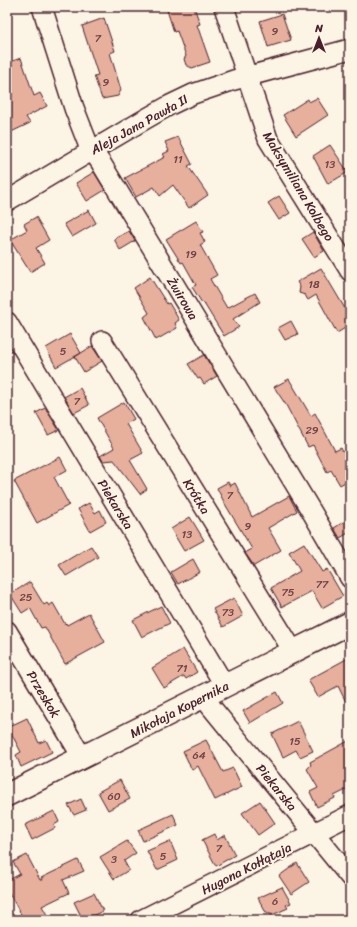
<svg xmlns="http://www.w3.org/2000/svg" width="357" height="927" font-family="Sriracha,sans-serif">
<rect width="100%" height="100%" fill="#fcf5e5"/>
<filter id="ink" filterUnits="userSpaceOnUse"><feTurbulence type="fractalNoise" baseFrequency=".025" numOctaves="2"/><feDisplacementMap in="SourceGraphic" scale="8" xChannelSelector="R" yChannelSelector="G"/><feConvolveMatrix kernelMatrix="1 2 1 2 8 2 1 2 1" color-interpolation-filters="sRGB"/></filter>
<g filter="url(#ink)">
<!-- building -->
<path fill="#e7b09d" stroke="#4a1f2b" d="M166,7H194L200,24L197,25L210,62L192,68L186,65L184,59L186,56L177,31L174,32Z
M282,14L291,40L268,47L260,21Z
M104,18L115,51L110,53L121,90L118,96L102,99L94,76L98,75L82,26Z
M21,58L34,96L40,93L47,106L26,117L30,123L7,134V63Z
M317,98L328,115L296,136L283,115L308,99L309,102Z
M178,137L192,164L188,166L208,195L189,208L173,185L160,196L154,187L136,197L125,178L165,157L163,154L169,151L165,142Z
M330,145L348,172L328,184L313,156Z
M94,172L105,190L87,201L76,183Z
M279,196L290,213L279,220L268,203Z
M89,210L96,223L72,237L64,224Z
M36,217L49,240L36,248L45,263L30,272L10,240L27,230L24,224Z
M196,221L203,232L200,233L205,242L200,245L217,275L210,279L227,308L255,293L260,302L233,319L239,327L224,336L203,302L202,303L192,287L196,285L183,262L181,263L166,239Z
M129,231L135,241L120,250L114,239Z
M313,232L324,251L314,257L302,239Z
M321,268L350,317V325L337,333L316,295L308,300L305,295L299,293L300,287L297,282Z
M150,277L167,304L169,303L179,320L175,323L177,328L156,340L144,317L149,313L134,288Z
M291,321L298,334L285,340L278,328Z
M70,334L81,353L56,367L46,348Z
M92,346L102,361L84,372L75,357Z
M204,355L217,376L204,384L200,378L198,379L188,364Z
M289,379L311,416L315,413L335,451L341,448L343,452L350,449V479L340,485L331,470L327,472L313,445L308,447L286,405L274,387Z
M80,388L89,405L74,413L64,397Z
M124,402L134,419L126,424L143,453L130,460L147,489L140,494L114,460L103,461L100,456L114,448L97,418Z
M45,408L59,430L48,435L36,413Z
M60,457L67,470L54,477L69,505L37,523L14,481Z
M228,482L230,486L235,483L252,517L289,496L297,511L268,528L281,550L254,566L245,553L252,549L225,504L217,488Z
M89,503L95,513L100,510L106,522L90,531L78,509Z
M190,517L204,540L184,551L171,529Z
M350,518V532L340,538L334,528Z
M304,543L322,572L327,569L343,596L322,608L312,591L282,607L271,588L300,571L289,552Z
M91,546L98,557L66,576L59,565Z
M193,559L200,572L178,584L171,572Z
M30,582L44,605L47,603L49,606L53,603L65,624L66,623L67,625L89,613L105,642L65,664L45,627L41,628L30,608L22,613L10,594Z
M234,598L243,616L223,627L213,609Z
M161,606L170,623L142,637L133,620Z
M183,649L197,672L186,679L184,676L164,688L152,668Z
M350,657V710L338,686L318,697L308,680Z
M277,692L283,703L250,723L243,711Z
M27,718L39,743L46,740L52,752L21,767L16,755L21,752L8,727Z
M298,721L313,751L300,757L296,750L283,757L272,734Z
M206,740L223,772L233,768L242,787L215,800L198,766L192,770L183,751Z
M350,740V788L334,796L335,798L317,807L310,792L318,788L307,769L311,765L310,762Z
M120,780L130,799L108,810L98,792Z
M81,799L86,810L74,815L68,805Z
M260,801L275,823L258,835L242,813Z
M54,811L59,822L54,825L55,828L32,840L25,825Z
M173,814L178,825L143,841L138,830Z
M214,834L217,840L225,835L235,855L216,866L202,840Z
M127,841L136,853L124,861L129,870L114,879L100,857Z
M170,841L178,860L157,870L147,851Z
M27,855L40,880H42L41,878L78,860L84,871L63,880L69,893L42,906L50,920H24L7,889V881L20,874L13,862Z
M297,863L309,882L291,894L279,876Z
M282,887L291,903L286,905L288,908L272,915L265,911L258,898Z
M94,893L103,911L83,920L74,902Z"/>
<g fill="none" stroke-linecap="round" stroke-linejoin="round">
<defs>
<path id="minor" d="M42,7L74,108L88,144L101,163L313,514L350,578
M224,7L268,139L350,271
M7,201L142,121L170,105L193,94L234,80L350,49
M7,322L225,686
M102,341L293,651
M7,631L82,757
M203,697L350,877
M141,920L350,815"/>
<path id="tertiary" d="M7,795L350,623"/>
</defs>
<!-- minor casing -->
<use href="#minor" stroke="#4a1f2b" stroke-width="22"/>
<!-- tertiary casing -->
<use href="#tertiary" stroke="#4a1f2b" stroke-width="25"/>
<!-- minor -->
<use href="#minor" stroke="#fcf5e5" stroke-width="19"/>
<!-- tertiary -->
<use href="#tertiary" stroke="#fcf5e5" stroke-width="22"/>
</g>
</g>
<g text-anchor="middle" stroke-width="4" stroke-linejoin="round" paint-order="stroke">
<!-- number labels -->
<g font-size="11" fill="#714348">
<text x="275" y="35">9</text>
<text x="98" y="42">7</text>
<text x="106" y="86">9</text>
<text x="178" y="163">11</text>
<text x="330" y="168">13</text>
<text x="191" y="258">19</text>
<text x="314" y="288">18</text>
<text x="63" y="355">5</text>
<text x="77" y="405">7</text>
<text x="312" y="434">29</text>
<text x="230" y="499">7</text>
<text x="248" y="530">9</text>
<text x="187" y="538">13</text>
<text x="322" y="588">77</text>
<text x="288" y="596">75</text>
<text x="26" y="601">25</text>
<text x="228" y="616">73</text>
<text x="182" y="672">71</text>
<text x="295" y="745">15</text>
<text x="199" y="759">64</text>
<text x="114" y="800">60</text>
<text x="219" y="852">7</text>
<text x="163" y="860">5</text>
<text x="114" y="863">3</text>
<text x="275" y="905">6</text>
</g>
<!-- street labels -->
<g font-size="13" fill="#4a1f2b" stroke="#fcf5e5">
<text transform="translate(139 124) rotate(-29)" y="5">Aleja Jana Pawła II</text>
<text transform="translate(299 186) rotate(59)" y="5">Maksymiliana Kolbego</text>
<text transform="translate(183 298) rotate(59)" y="5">Żwirowa</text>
<text transform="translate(197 496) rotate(58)" y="5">Krótka</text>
<text transform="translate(116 504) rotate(59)" y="5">Piekarska</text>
<text transform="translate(44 694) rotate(59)" y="5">Przeskok</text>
<text transform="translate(179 709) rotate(-27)" y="5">Mikołaja Kopernika</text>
<text transform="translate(277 787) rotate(51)" y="5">Piekarska</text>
<text transform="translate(246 868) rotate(-27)" y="5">Hugona Kołłątaja</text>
</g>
</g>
<!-- margin -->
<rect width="357" height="927" fill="none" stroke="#fcf5e5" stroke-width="24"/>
<rect x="12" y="12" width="333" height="903" fill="none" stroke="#4a1f2b" stroke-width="1.5" filter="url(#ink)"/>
<!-- north arrow -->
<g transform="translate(319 38)" stroke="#fcf5e5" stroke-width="3" paint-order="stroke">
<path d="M0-3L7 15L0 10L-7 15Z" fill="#4a1f2b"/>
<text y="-6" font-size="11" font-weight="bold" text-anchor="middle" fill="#4a1f2b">N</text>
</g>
</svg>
